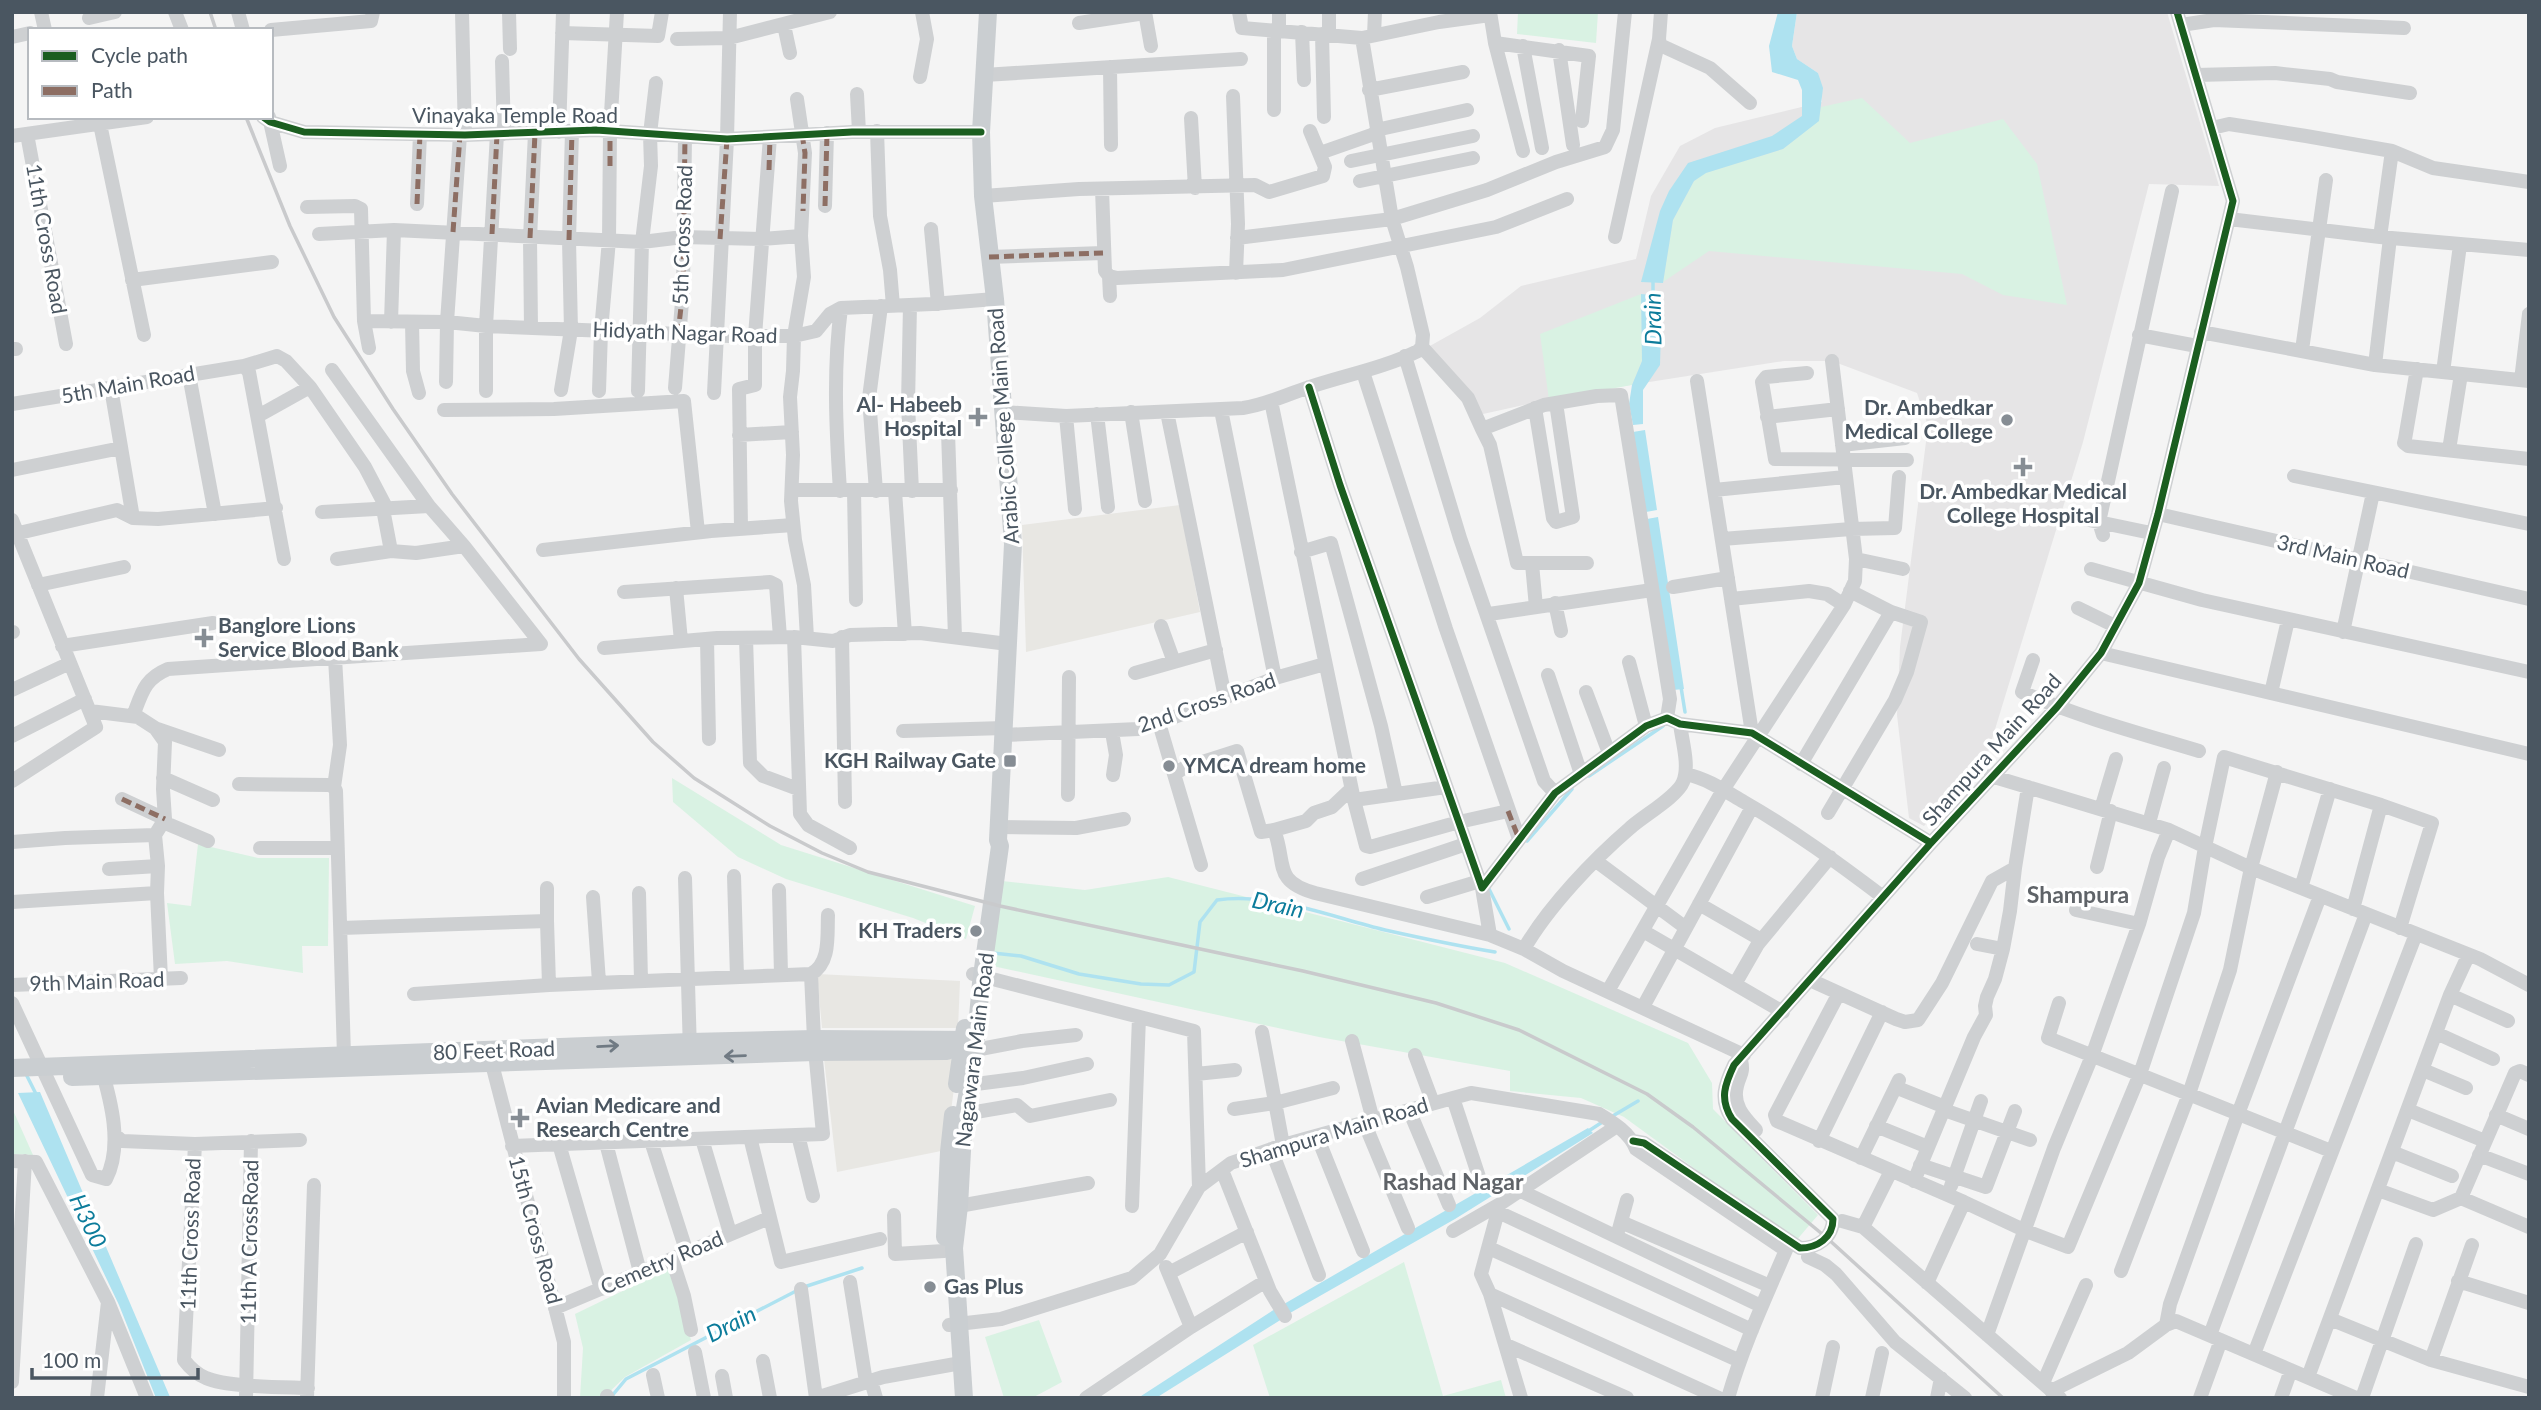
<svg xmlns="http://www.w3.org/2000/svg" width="2541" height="1410" font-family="Lato,sans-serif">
<rect width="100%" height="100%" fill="#f4f4f4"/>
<!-- commercial -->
<path fill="#e8e7e3" d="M1180,505L1200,612L1026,652L1022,525Z
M817,974L960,981L958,1028H822Z
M958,1057L946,1150L837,1172L824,1059Z"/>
<!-- education -->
<path fill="#e6e5e6" d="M1797,12H2167L2219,186L2149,184L2083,442L1985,762L1924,826L1909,818L1897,715L1900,647L1928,426L1917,393L1832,361H1784L1579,393L1483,414L1428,347L1480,318L1521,286L1636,259L1651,196L1680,146L1715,128L1822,102L1818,73L1797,59L1792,46Z"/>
<!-- green -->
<path fill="#d9f2e3" d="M1518,12H1598L1596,43L1517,34Z
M1862,98L1910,143L2003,119L2037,164L2067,305L2003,295L1962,274L1709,251L1663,282L1673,220L1694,181L1705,173L1783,149L1818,121L1821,107Z
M1641,294L1642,361L1632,385L1549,400L1540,334Z
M672,778L781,845L975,906L966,939L913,918L786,879L738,857L673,802Z
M198,844L258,858H329L328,946H302L303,973L227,961L175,964L167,903L191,906Z
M1168,877L1505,963L1688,1043L1712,1083L1713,1109L1818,1215L1795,1242L1624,1117L1581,1098L1510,1091V1071L1319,1037L988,965L1002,881L1085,890Z
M12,1108L33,1155L12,1154Z
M1404,1262L1443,1396L1501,1380L1506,1398H1270L1253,1345Z
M672,1267L691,1340L625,1377L603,1398H580L583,1348L575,1314Z
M1039,1320L1062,1382L1032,1398H1004L985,1337Z"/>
<!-- water -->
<path fill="#aee2f0" d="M1778,12H1797L1792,46L1797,59L1818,73L1823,88L1819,121L1783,149L1706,173L1694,181L1673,220L1663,283L1641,282L1660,211L1669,191L1688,163L1772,136L1802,116V90L1798,80L1772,72L1769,46Z
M1641,294L1662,296L1660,365L1643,390V424L1633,425L1629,404L1632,385L1642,361Z
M1645,430L1657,510L1646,512L1633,432Z
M1658,517L1684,689L1673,690L1647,519Z
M40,1092L170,1397L171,1398H156L119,1305L18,1093Z
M1588,1128L1593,1133L1455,1219L1290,1313L1284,1304Z
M1275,1309L1282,1319L1156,1398H1138Z"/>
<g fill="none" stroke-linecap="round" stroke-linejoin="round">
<!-- stream -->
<path stroke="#aee2f0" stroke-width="3.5" d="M1653,279V299
M1681,687L1685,712
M1589,776L1663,726
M1527,841L1572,789
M1488,887L1509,929
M993,953L1021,956L1079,974L1141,984L1169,985L1194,972L1200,922L1217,900C1272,892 1331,917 1385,930C1421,938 1458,946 1495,952
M26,1074L37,1096
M1611,1117L1638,1101
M1587,1132L1604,1121
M804,1287L862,1268
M611,1397L626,1379L798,1290"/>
<!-- minor -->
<path stroke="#ced0d2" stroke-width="14" d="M41,12L45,30
M175,12L182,30
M238,12L243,30
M462,12L465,135
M509,12L510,49
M1145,12L1151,46
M1239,12L1242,28L1362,38L1439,22L1490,15
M1490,12L1495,43L1589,56L1582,121
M1661,12L1659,39L1660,45L1710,68L1750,103
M89,18L115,12
M1079,23L1145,13
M784,25L790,53
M2181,25L2214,20L2404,28
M271,30L371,21L373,12
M1279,30V12
M1302,32L1304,80
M562,33L658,36L662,12
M1322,34L1324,117
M1329,34V12
M1374,35L1375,12
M12,37L30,33
M677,39L729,38L830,12
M1495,43L1523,151
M1523,46L1542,148
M1559,50L1573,145
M502,61L504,134
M1110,67L1111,145
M984,75L1241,59
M2196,75L2275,73L2330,79L2337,82L2410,93
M920,77L927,39L922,12
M1369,90L1463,72
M857,94L859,132
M1233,96L1238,224L1236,273
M1274,110V30
M263,117L270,122L304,132L465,135L596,130L727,139L852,132H981
M269,117L280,166
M1191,118L1195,188
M100,124L144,335
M2212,128L2229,124L2306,136L2392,151L2433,168L2529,182
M1376,130L1467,110
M877,131L880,216L890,270L893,306
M559,132L563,12
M27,134L66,344
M12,136L147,117
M1320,153L1377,133
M1351,161L1473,136
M1360,181L1473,158
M1102,189L1105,271L1109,276L1117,278L1283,270L1496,227L1567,199
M983,196L1079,189L1255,185L1269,192L1323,176L1325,167L1310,131
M417,204L420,134
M825,206L827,133
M307,207L355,206L361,209L364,321L369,348
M2229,219L2380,237L2529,250
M931,229L938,304
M319,234L394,230L642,242L683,237L761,239L801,236L805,153L797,99
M801,236L804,277L794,336L793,371L790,397L793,455L791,501L795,540L804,585L807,638
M1615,237L1659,39
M2380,237L2392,151
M1237,238L1392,219L1487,190L1556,162L1605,147L1613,130L1625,12
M989,257L1103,253
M1109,276L1110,296
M132,280L272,262
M910,305L908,404L912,491
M364,321L447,322L486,326L730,336H794L816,331L830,314L841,308L932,304L995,299
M391,322L394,230
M412,322L413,371L419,393
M531,328L530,238L535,133
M2201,332L2375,365L2529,381
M2139,335L2197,346
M1422,347L1468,398L1482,429L1544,405L1597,396L1621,395L1670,699L1667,718
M12,349H16
M2302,350L2326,180
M1405,356L1460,538L1544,781L1555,793
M2375,365L2390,238
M244,366L249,372L284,559
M2417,369L2405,439L2404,443L2408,446L2529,459
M332,370L429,506L464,546L541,644
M1363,372L1446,629L1519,839
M2443,372L2460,245
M1807,373L1766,377L1762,382L1775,459L1907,460
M189,375L215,514
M2521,380L2529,314
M1697,381L1752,733
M446,382L447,322L460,135
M1309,387L1340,485L1482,888L1555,793L1646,726L1667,718L1680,724L1752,733L1931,843
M111,388L133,518
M675,388L683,289L685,136
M561,390L571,330L569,240L572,131
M486,391V326L497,134
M599,391L601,331L609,240L610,131L617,12
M638,391L642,242L651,166L650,134L656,83
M714,393L727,139L730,12
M1271,401L1354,800L1446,787
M12,404L244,366L277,356L286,361L310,387
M1535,408L1553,518L1556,522L1573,517L1556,403
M444,410L554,409L684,401L698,532
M1221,410L1275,678
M1003,412L1066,416L1243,408C1266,405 1287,394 1310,387C1346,375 1384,368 1418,351L1422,347L1423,335L1407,267L1392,219L1362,38
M1131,412L1145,501
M1167,412L1225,697
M1097,414L1108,507
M258,416L310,387L365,467L387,509
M1066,416L1075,509
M1767,417L1838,409
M1482,429L1490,445L1517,563H1587
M948,432L955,637
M739,435L792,432
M1842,445L1905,438
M2449,450L2461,374
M12,470L121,448
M2294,476L2529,524
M792,490H951
M1714,490L1845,477
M840,491C836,429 833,369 841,308
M854,491L856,600
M876,491L869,398L881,306
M895,491L905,634
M383,509L391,551L416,553L464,546
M322,512L429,506
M2158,514L2529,599
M2084,519L2151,533
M12,520L96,727L12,781
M741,529L739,389L755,385V336L770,137
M19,533L117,510L133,518L158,519L276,508
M2103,535L2099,522L2172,191
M1722,539L1851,529L1895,528L1899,477
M543,550L711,531L793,525
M1301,552L1331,543L1381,726L1396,794
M337,559L391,551
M1856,559L1903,569
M1532,564L1536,607
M2091,569L2202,600L2529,672
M38,585L124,567
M1673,587L1728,578
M676,588L681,641
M1850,591L1891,612
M624,592L770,582L776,585L780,637
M1731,599L1809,591L1827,594L1844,605
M1555,603L1561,631
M2078,608L2115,626
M1489,614L1652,590
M1161,626L1174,662
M12,632H13
M2343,632L2373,493
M794,637L800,814L808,825L850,848
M842,637L845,802
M746,638L750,763L763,776L798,789
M707,639L709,739
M62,646L213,623
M604,648L717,638L794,637L833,641L850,635L920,633L1008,644
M2101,653L2529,754
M2033,660L2022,692C2079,717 2139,733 2199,751
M1629,662L1646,726
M1135,673L1216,650
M1548,675L1581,774
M12,690L70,663
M1586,692L1609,753
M2271,693L2288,620
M90,711L138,717L155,728L165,742L163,789L165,819L155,835L158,866L157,893L161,979
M133,716C142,693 144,679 168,669L541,644
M1159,723L1174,774
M155,728L219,750
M903,731L1004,728
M1112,732L1116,755L1113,775
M1004,735L1138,729L1159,723L1275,678L1325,664
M12,736L85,699
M1801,764L1891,612L1921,622L1907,672L1895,700L1828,813
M1686,774C1708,779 1725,791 1744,802C1793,830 1838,863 1883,897
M1991,776L2169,830L2251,868L2480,959L2529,985
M163,778L213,800
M239,784L329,785L334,787L336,791L344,1056
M334,787L340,745L335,658
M1068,795L1069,677
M122,799L165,819
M1354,800L1366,846L1370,847L1459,822L1508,811
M2381,805L2432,823L2400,928
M2101,809L2116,759
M163,822L208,841
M2149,823L2164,768
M998,827L1076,828L1124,819
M1274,830L1306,821L1314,813L1332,807L1351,789
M12,842L65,838L155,835
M260,848H337
M1596,861L1686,928
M1201,865L1174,774L1184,768L1237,751L1261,832L1274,830C1287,863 1272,881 1315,893L1490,935
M2097,867L2111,811
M2015,868L2028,787
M109,869L158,866
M734,876L737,977
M685,878L690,1052
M1362,879L1466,844
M1482,888L1490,935L1524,949C1548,907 1594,859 1630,828C1643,816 1677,797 1683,782C1690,766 1682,741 1680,724
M2301,888L2330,789
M779,890L781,975
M639,893L641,981
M593,897L599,982
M1427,897L1480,881
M12,902L157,893
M1699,904L1758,938V944L1735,984
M547,921V888
M2139,924L2158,857L2169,830
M341,928L547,921L549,985
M1643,931L1783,1012
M1758,944L1830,857
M1977,944L2003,949
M1524,949L1563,971L1744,1055
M973,974L1194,1031L1199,1187
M1810,980L1896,1019L1905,1022L1918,1020L1942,983L1992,881L2015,868L2010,911L2003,949L1995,979L1987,997L1985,1006L1986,1015L1974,1037L1914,1181
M12,985L181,978
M1608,991L1723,790L1844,605L1855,581L1856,559L1832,361
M1839,993L1775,1115L1777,1121L1964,1202L2026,1231L2068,1247L2140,1074L2194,913L2205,847L2224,757L2381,805L2353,909
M414,994L549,985L811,974C831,963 827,935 828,915
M2450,995L2508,1021
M12,1003L92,1175L106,1179C123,1146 111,1101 101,1067
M2059,1003L2048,1038L2331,1151
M1643,1007L1752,807
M1262,1032L1283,1145
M2436,1033L2493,1059
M1352,1041L1373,1120
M975,1050L1022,1041L1076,1035
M1415,1055L1433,1103
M1741,1060C1744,1074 1740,1073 1737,1086C1732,1105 1744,1117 1756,1130
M492,1064L564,1342V1398
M2423,1070L2466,1088
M1196,1074L1235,1070
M968,1085L1023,1078L1087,1064
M1900,1089L1945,1107
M1453,1098L1481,1183
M1234,1109L1275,1103L1333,1088
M1409,1110L1449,1205
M1944,1110L2030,1140
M2408,1110L2485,1141
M964,1114L1017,1105L1030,1116L1110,1100
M2496,1115L2529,1129
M1364,1122L1408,1228
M1876,1126L1928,1147
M115,1135L122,1141L195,1144L300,1140
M798,1135L813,1196
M1317,1136L1363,1251
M750,1137L781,1262L880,1239
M702,1139L730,1233
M651,1141L687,1253
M1633,1141L1644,1143L1800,1248C1817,1248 1833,1238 1833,1219L1829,1215L1732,1119C1719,1099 1725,1084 1734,1065L1931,843L2057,707L2101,653L2139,583L2158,514L2233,201L2177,12
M1819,1141L1882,1012
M606,1143L640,1272
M195,1144L184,1360C190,1368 196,1374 206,1378C226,1387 283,1387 308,1388
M559,1144L601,1289
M512,1146L823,1134L814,1039L811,974
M1271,1149L1319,1275
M2392,1152L2452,1176
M2479,1155L2529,1174
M1861,1158L1899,1080
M12,1161L36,1162L108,1302L97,1398
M1920,1165L1986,1187L2015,1111
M1222,1170L1270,1291L1285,1316
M1951,1186L1981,1101
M2378,1190L2433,1210L2461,1198L2515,1073L2520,1071L2529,1075
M1521,1191L1761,1306
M2461,1198L2529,1227
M959,1206L1088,1183
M1132,1206L1139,1017
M1498,1212L1752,1330
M894,1215L895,1254L944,1251
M1842,1221L1863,1227L2060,1398
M1621,1222L1770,1286
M1863,1227L1891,1171
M1619,1229L1627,1200
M1453,1231L1500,1204
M1489,1248L1740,1361
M1808,1257L1825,1265L1836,1274L1895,1342L1965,1398
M672,1259L684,1296L691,1330
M1166,1267L1191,1327
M2121,1271L2189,1094L2230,970L2251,868L2277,772
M1169,1273L1247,1232
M2458,1281L2529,1303
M850,1282L866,1382
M1927,1283L1964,1202
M801,1289L816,1398
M1490,1294L1719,1398
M108,1302L147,1398
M555,1308L769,1218
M2330,1319L2431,1360L2529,1387
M949,1325L1001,1319L1132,1278L1160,1254L1199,1187L1231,1163L1283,1145L1471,1093L1599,1114C1614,1123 1630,1133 1636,1149L1781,1247
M2166,1325L2170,1304L2238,1114L2320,896
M1987,1335L2054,1148L2092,1056L2139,924L2076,910
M2210,1335L2366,914
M1506,1345L1627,1398
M695,1352L704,1398
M2254,1354L2416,934
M2431,1360L2472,1245
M763,1361L770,1398
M653,1375L658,1398
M722,1376L726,1398
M2308,1377L2450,995L2468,956
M871,1381L876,1398
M12,1382L25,1161
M2043,1383L2086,1285
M2051,1391L2128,1353L2166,1325L2176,1321L2356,1398
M607,1396L608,1398
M246,1398L251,1141
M307,1398L314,1185
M816,1398L883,1377L961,1363
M1086,1398L1191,1327L1266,1281
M1521,1398L1490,1294L1481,1274L1500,1204L1617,1126
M1728,1398C1743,1346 1765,1299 1786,1250
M1822,1398L1833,1347
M1872,1398L1882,1353
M1937,1398L1941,1378
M2200,1398L2221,1340
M2281,1398L2291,1370
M2362,1398L2416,1244"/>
<!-- major -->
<path stroke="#caced1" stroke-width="18" d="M12,1068L690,1042L814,1039L976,1040
M72,1077L815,1052L947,1051
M957,1084L965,1028
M945,1237L949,1152L953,1115
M964,1398L954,1248L959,1206L964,1114L975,1050L981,983L1000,846L998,840L1013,544L995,299L983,196L981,132L988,12"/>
<!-- rail -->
<path stroke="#c9cacc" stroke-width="3.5" d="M210,12L216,30
M246,117L290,226L334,317L393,409L452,494L579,659L653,742L694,778L770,826L822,853L868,872L1000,906L1303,971L1436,1003L1519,1030L1647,1094L1693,1127L1827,1238L2003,1398"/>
<!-- quiet -->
<path stroke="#8d6e63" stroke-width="5" stroke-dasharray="10 5" stroke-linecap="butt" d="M802,134L805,153L803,211
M610,166V131
M769,170L770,137
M417,204L420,134
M825,206L827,133
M453,232L460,135
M492,234L497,134
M530,238L535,133
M720,239L727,139
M569,240L572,131
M989,257L1103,253
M678,334L683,289L685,136
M122,799L165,819
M1508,811L1519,839"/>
<defs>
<path id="cycleway" d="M263,117L270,122L304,132L465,135L596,130L727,139L852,132H981
M1309,387L1340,485L1482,888L1555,793L1646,726L1667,718L1680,724L1752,733L1931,843
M1633,1141L1644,1143L1800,1248C1817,1248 1833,1238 1833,1219L1829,1215L1732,1119C1719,1099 1725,1084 1734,1065L1931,843L2057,707L2101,653L2139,583L2158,514L2233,201L2177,12"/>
</defs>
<!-- cycleway casing -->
<use href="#cycleway" stroke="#fff" stroke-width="11"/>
<!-- cycleway -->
<use href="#cycleway" stroke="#1b5e20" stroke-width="7"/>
</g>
<!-- one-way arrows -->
<defs><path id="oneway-shaft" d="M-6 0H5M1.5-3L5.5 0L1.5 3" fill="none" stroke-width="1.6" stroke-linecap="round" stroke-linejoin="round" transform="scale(1.75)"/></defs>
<g stroke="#707a83">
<use href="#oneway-shaft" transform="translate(608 1046) rotate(-3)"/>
<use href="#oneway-shaft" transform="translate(735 1056) rotate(178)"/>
</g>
<!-- markers -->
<g fill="#868d94" stroke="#fff" stroke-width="2.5">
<path d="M974.5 406.5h7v7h7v7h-7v7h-7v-7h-7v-7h7z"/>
<circle cx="2007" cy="420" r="7"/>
<path d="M2019.5 456.5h7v7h7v7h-7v7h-7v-7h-7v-7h7z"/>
<path d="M200.5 627.5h7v7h7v7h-7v7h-7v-7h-7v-7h7z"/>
<rect x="1003" y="754" width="14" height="14" rx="3.5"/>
<circle cx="1169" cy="766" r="7"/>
<circle cx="976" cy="931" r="7"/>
<path d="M516.5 1107.5h7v7h7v7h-7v7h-7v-7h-7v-7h7z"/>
<circle cx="930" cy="1287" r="7"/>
</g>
<g text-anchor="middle" stroke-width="7" stroke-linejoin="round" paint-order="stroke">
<!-- street labels -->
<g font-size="21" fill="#4a5661" stroke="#fff">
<text x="515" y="123">Vinayaka Temple Road</text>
<text transform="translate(683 235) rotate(-88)" y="7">5th Cross Road</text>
<text transform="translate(46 239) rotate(80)" y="7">11th Cross Road</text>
<text transform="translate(685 333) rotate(2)" y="7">Hidyath Nagar Road</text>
<text transform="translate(128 385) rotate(-10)" y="7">5th Main Road</text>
<text transform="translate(1004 426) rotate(-94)" y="7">Arabic College Main Road</text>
<text transform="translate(2343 557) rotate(13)" y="7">3rd Main Road</text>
<text transform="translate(1207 703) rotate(-19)" y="7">2nd Cross Road</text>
<text transform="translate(1992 750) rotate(-48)" y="7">Shampura Main Road</text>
<text transform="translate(97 982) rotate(-2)" y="7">9th Main Road</text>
<text transform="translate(975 1050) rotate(-83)" y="7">Nagawara Main Road</text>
<text transform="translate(494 1051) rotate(-2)" y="7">80 Feet Road</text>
<text transform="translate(1334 1133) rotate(-17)" y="7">Shampura Main Road</text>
<text transform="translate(535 1230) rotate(75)" y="7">15th Cross Road</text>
<text transform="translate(191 1234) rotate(-88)" y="7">11th Cross Road</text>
<text transform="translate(250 1242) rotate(-89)" y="7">11th A CrossRoad</text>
<text transform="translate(662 1263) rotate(-23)" y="7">Cemetry Road</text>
</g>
<!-- poi labels -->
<g font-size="21" font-weight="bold" fill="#4a5661" stroke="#fff" text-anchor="end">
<text x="962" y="412">Al- Habeeb<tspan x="962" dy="24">Hospital</tspan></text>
<text x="1993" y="415">Dr. Ambedkar<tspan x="1993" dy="24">Medical College</tspan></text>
<text x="2023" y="499" text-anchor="middle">Dr. Ambedkar Medical<tspan x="2023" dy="24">College Hospital</tspan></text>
<text x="218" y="633" text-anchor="start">Banglore Lions<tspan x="218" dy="24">Service Blood Bank</tspan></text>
<text x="996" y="768">KGH Railway Gate</text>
<text x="1183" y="773" text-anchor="start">YMCA dream home</text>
<text x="962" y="938">KH Traders</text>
<text x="536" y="1113" text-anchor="start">Avian Medicare and<tspan x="536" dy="24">Research Centre</tspan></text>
<text x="944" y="1294" text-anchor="start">Gas Plus</text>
</g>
<!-- water labels -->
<g font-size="23" font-style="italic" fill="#0c7c9b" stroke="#fff">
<text transform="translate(1653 319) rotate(-91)" y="8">Drain</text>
<text transform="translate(1278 905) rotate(12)" y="8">Drain</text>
<text transform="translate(88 1221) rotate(65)" y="8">H300</text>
<text transform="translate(731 1324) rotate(-27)" y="8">Drain</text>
</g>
<!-- neighbourhood labels -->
<g font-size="23" font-weight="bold" fill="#5f6368" stroke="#fff">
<text x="2078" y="903">Shampura</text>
<text x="1453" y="1190">Rashad Nagar</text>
</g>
</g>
<!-- border -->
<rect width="2541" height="1410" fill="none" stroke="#4a5661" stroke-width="28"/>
<!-- legend -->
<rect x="28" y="28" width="245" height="91" fill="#ffffff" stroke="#b7bbc0" stroke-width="2"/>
<rect x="42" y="51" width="35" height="10" fill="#1b5e20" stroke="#b7bbc0" stroke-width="2"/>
<text x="91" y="63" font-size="21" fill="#4a5661">Cycle path</text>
<rect x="42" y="86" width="35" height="10" fill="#8d6e63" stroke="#b7bbc0" stroke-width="2"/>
<text x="91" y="98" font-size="21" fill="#4a5661">Path</text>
<!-- scale -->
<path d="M32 1368v10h166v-10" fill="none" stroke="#4a5661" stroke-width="3.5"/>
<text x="42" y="1368" font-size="21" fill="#4a5661" stroke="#ffffff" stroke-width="5" paint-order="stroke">100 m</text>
</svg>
